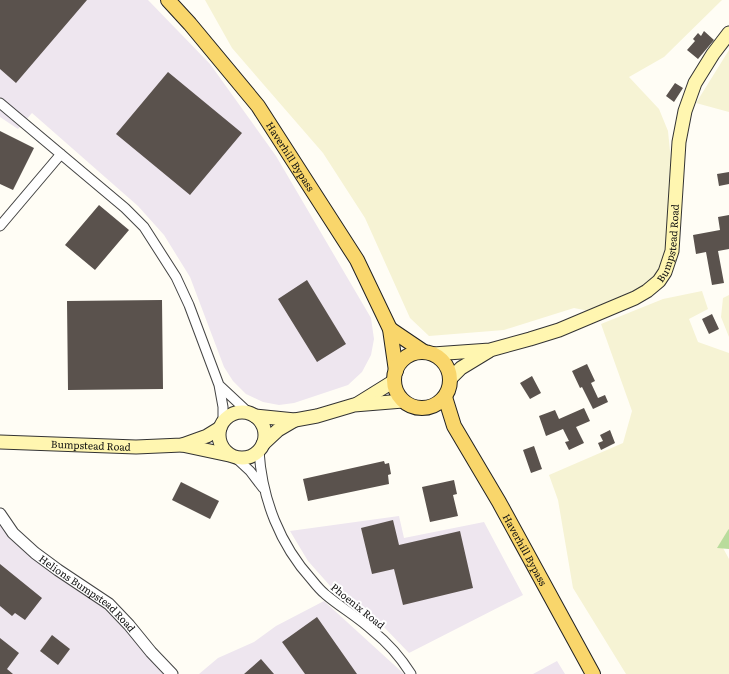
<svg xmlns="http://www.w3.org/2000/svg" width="729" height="674" font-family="Literata,serif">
<rect width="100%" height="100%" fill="#fffdf5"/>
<!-- industrial -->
<path fill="#eee6ef" d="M0,0H148L210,64L276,156L371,318L374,339L371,355L362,372L348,385L294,403L279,405L263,402L246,394L233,381L224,367L190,277L164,235L138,206L32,113L18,129L0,117Z
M399,516L404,538L484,522L523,595L409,653L382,625L332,588L308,561L290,531Z
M0,524L109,604L172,674H0Z
M324,601L404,674H199L218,658L254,642L276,626Z
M557,661L565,674H533Z"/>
<!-- farmland -->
<path fill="#f6f3d4" d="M205,0H722L664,57L629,77L659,109L668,131L673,181L668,256L662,270L645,288L589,311L574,308L504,330L429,336L410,318L365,218L323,153L232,48Z
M729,50V112L696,103Z
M702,291L708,309L689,319L698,342L729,353V540L723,548L729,559V674H626L573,588L558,500L549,475L623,443L632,411L601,324L663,299Z
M729,295V337L721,317L723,298Z"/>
<!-- forest -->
<path fill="#b9dc9c" d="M729,529V549L717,548L728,530Z"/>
<!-- building -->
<path fill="#5a524d" d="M0,0H87L16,83L0,69Z
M704,31L714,40L698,59L687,50L695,41L693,39L698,33L701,36Z
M168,72L242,133L190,195L116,134Z
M675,83L683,88L674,102L666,96Z
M0,131L34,148L13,190L0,184Z
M729,172V184L719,186L717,174Z
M99,205L129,230L95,270L65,245Z
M729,215V249L718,251L724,283L712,285L706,252L696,254L693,235L720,230L718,217Z
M307,280L346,344L317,362L278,299Z
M162,300L163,389L68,390L67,301Z
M712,314L719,329L709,334L702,319Z
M587,364L595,381L591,383L598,398L605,395L608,402L593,409L582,387L580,388L572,371Z
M532,376L541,393L530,399L520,383Z
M584,408L590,421L576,427L584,443L569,450L565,442L569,441L563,429L546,436L539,416L555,410L559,419Z
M610,430L615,443L601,450L598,443L603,441L600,435Z
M534,446L542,469L531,473L523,450Z
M384,461L385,464L389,463L391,474L388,475L389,484L308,501L303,479Z
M454,480L457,494L453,495L458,516L430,522L422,487Z
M181,482L219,501L210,519L172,500Z
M393,520L399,545L460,531L473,588L403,605L394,569L372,574L361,528Z
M0,564L42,598L25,620L15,613L12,616L0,606Z
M317,617L357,674H305L282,642Z
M52,635L70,649L58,665L40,651Z
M0,638L19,653L7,669L13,674H0Z
M261,659L274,674H244Z"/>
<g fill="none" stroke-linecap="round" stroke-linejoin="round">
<defs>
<path id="minor" d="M0,103L125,208L144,227L176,277L189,305L219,385L223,407V421
M0,226L61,154
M219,385L249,413
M259,451C262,499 280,545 312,580C316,585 320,590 325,594C340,607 358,617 373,631C388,643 401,658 411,674
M236,458L250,471L263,488"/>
<g id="tertiary">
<path id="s1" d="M0,514L13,533L35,553L58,570L109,604L129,625L151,652L172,674"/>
</g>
<g id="secondary">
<path id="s2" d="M433,354L490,350L530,339L559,330L635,298L647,291L659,281L665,272L672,251L679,142L685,111L695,83L713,54L729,33"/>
<path d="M450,379L461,368L489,351"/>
<path d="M357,404L394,381"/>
<circle cx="242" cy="435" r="23"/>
<path d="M255,416L295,420L317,416L354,405L403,401"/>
<path id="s3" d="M0,442L136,447L182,445L207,436L220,428"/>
<path d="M263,444L278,430L295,420"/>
<path d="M182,445L229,455"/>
</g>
<g id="primary">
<path id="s4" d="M168,0L190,24L258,106L357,260L390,329L396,371"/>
<path d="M390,329L424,352"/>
<circle cx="422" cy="380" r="28"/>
<path id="s5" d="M445,397L454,426L499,502L593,674"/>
</g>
</defs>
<!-- minor casing -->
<use href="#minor" stroke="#444" stroke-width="11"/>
<!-- tertiary casing -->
<use href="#tertiary" stroke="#444" stroke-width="13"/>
<!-- secondary casing -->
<use href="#secondary" stroke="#333" stroke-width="15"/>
<!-- primary casing -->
<use href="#primary" stroke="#222" stroke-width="16"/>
<!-- minor -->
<use href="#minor" stroke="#fff" stroke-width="9"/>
<!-- tertiary -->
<use href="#tertiary" stroke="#fff" stroke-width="11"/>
<!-- secondary -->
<use href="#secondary" stroke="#fff6b0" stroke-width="13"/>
<!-- primary -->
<use href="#primary" stroke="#f9d66b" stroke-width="14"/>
</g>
<g text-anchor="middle" stroke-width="4" stroke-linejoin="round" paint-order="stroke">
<!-- street labels -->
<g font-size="10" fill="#111" stroke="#fff">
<text dy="4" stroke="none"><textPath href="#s4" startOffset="199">Haverhill Bypass</textPath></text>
<text dy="4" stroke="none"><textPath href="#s2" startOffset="281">Bumpstead Road</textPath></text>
<text dy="4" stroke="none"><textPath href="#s3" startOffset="91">Bumpstead Road</textPath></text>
<text dy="4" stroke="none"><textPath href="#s5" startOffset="173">Haverhill Bypass</textPath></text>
<text dy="4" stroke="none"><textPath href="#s1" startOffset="119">Helions Bumpstead Road</textPath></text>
<text transform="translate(358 606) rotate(39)" y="4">Phoenix Road</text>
</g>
</g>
</svg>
